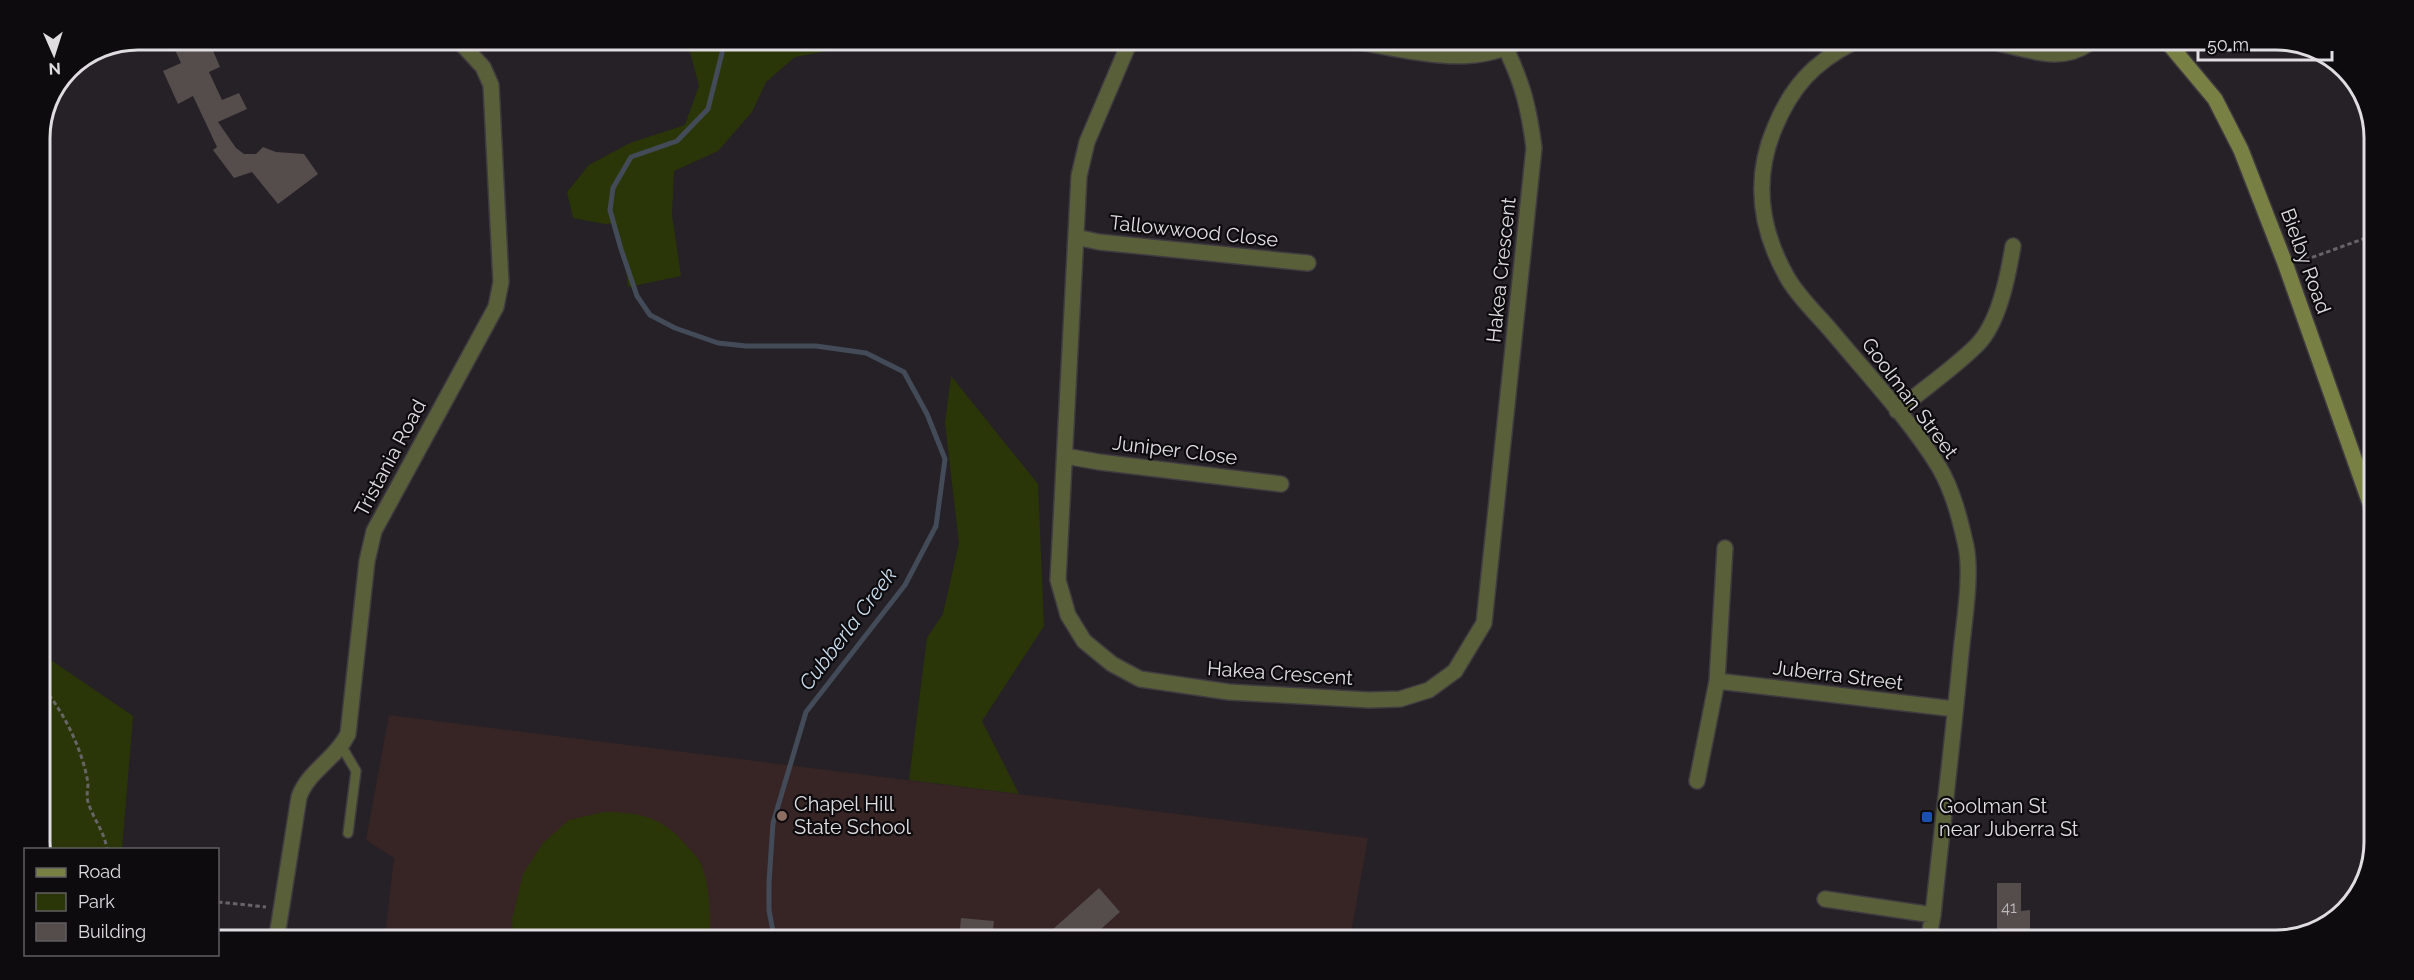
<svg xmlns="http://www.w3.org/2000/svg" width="2414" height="980" font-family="Raleway,sans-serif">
<rect width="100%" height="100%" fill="#252126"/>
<!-- education -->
<path fill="#372425" d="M389,715L1368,838L1350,939L385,936L394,858L366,840Z"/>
<!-- green -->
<path fill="#2a3607" d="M687,40L993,41L991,47L859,45L795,57L766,82L752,112L718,151L674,171L672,215L681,276L628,287L625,260L616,223L605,224L573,218L567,192L589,165L630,143L685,125L699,86Z
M951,376L1038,484L1044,626L982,721L1019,794L909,780L927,638L943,614L959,543L945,423Z
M39,652L133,716L122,849H39Z
M604,812C639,812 663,817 686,845C691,851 698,857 701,864C710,886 710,913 710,937H513L512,920L523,874L543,843L569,820Z"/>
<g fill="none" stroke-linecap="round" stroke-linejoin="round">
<!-- stream -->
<path stroke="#434b59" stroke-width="5" d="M723,40L722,53L708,109L677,141L631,157L613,188L610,210L621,249L637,296L650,315L675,328L718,343L746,346H816L866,353L904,372L927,414L945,459L936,526L905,585L806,712L773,823L769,882V910L774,937"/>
</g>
<!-- building -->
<path fill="#554c4c" d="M199,39H208L220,67L209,72L222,100L239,93L247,109L218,122L236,148L244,154H256L263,147L276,152L304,154L318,174L278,204L252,172L234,178L213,150L217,147L193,96L178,104L163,71L181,63L175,50Z
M1997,883H2021V911L2030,910V936H1997Z
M1099,888L1120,912L1091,938H1043Z
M961,918L994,921L992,938H959Z"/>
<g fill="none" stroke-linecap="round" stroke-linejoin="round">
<defs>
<path id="lane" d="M342,747L356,771L348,833"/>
<path id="street" d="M1130,41L1087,142L1079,176L1058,580L1068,615L1084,641L1112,664L1140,679L1229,692L1369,700L1400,699L1429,690L1455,671L1484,623L1534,148C1529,109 1523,84 1506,49
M1359,42C1410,51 1469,68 1518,42
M1852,43C1813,63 1791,88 1775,127C1753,178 1760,229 1787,277C1798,297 1818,315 1833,333C1868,375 1911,421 1939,467C1953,491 1960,519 1966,546C1972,575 1964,622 1961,653C1953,740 1942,828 1933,915L1928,940
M2001,44C2031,50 2061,63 2088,44
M1076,237L1099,242L1308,263
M1897,411C1923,389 1953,369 1977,345C1999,323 2008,276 2013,246
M1065,456L1099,462L1281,484
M1717,681L1955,709
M1697,781L1717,681L1725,548
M1825,899L1933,915
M277,936L299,797C308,771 336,759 348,734L367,561L374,531L496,307L501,282L491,85L483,67L458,40
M1473,938L1481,939"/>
<path id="secondary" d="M2169,44L2215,99L2241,150L2285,263L2372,509"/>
</defs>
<!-- lane casing -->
<use href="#lane" stroke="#3f3b40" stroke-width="12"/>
<!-- street casing -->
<use href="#street" stroke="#3f3b40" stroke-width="18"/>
<!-- secondary casing -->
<use href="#secondary" stroke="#3f3b40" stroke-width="18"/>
<!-- path -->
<path stroke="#676468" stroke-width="3" stroke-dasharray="4.5 3" stroke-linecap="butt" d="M2305,260L2374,235
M39,684C62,706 84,753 88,784C88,790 86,796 88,802C93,819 105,832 107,850
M218,902L266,907"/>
<!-- lane -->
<use href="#lane" stroke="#595f39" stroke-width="9"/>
<!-- street -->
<use href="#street" stroke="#595f39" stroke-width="15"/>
<!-- secondary -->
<use href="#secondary" stroke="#788143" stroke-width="15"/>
</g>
<!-- markers -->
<circle fill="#8d6e63" stroke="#0d0b0e" stroke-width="2" cx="782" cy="816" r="6"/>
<rect fill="#1a4fb4" stroke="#0d0b0e" stroke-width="2" x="1921" y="811" width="12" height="12" rx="3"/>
<g text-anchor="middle" stroke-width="4.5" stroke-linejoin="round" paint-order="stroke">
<!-- number labels -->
<g font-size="16" fill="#bdb9bc">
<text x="2009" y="913">41</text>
</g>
<!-- street labels -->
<g font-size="20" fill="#e0dde1" stroke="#0d0b0e">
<text transform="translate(1194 231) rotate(6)" y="7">Tallowwood Close</text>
<text transform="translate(2306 261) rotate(70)" y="7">Bielby Road</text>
<text transform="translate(1501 270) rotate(-84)" y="7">Hakea Crescent</text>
<text transform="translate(1910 398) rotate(53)" y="7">Goolman Street</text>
<text transform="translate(1175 450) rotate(7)" y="7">Juniper Close</text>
<text transform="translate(390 458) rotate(-62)" y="7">Tristania Road</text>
<text transform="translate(1280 673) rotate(4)" y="7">Hakea Crescent</text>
<text transform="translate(1838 675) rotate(7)" y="7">Juberra Street</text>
</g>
<!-- poi labels -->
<g font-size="20" fill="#e0dde1" stroke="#0d0b0e" text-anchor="start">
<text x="794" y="811">Chapel Hill<tspan x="794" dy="23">State School</tspan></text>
<text x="1939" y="813">Goolman St<tspan x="1939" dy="23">near Juberra St</tspan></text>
</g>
<!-- water labels -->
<g font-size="21" font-style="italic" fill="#cadeef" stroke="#0d0b0e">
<text transform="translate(848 629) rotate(-53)" y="7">Cubberla Creek</text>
</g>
</g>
<!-- crop -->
<path d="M0 0H2414V980H0ZM138 50H2276A88 88 0 0 1 2364 138V842A88 88 0 0 1 2276 930H138A88 88 0 0 1 50 842V138A88 88 0 0 1 138 50Z" fill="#0d0b0e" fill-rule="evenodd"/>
<path fill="none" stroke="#e0dde1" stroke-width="3" d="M138 50H2276A88 88 0 0 1 2364 138V842A88 88 0 0 1 2276 930H138A88 88 0 0 1 50 842V138A88 88 0 0 1 138 50Z"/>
<!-- legend -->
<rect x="24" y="848" width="195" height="108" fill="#0d0b0e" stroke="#615f62" stroke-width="1.5"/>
<rect x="36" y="868" width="30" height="9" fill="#788143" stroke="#615f62" stroke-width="1.5"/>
<text x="78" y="878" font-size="18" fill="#e0dde1">Road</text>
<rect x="36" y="893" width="30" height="18" fill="#2a3607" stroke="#615f62" stroke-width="1.5"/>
<text x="78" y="908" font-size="18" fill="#e0dde1">Park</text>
<rect x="36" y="923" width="30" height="18" fill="#554c4c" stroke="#615f62" stroke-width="1.5"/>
<text x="78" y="938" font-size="18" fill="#e0dde1">Building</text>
<!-- north arrow -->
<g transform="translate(54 54) rotate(177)" stroke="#0d0b0e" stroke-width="4.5" paint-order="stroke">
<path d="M0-4.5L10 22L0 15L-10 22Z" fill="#e0dde1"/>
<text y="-9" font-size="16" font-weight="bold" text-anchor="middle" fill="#e0dde1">N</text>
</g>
<!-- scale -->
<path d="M2198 51v9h134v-9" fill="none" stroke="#e0dde1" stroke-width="3"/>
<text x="2207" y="51" font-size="18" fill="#e0dde1" stroke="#0d0b0e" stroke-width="4.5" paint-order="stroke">50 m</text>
</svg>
